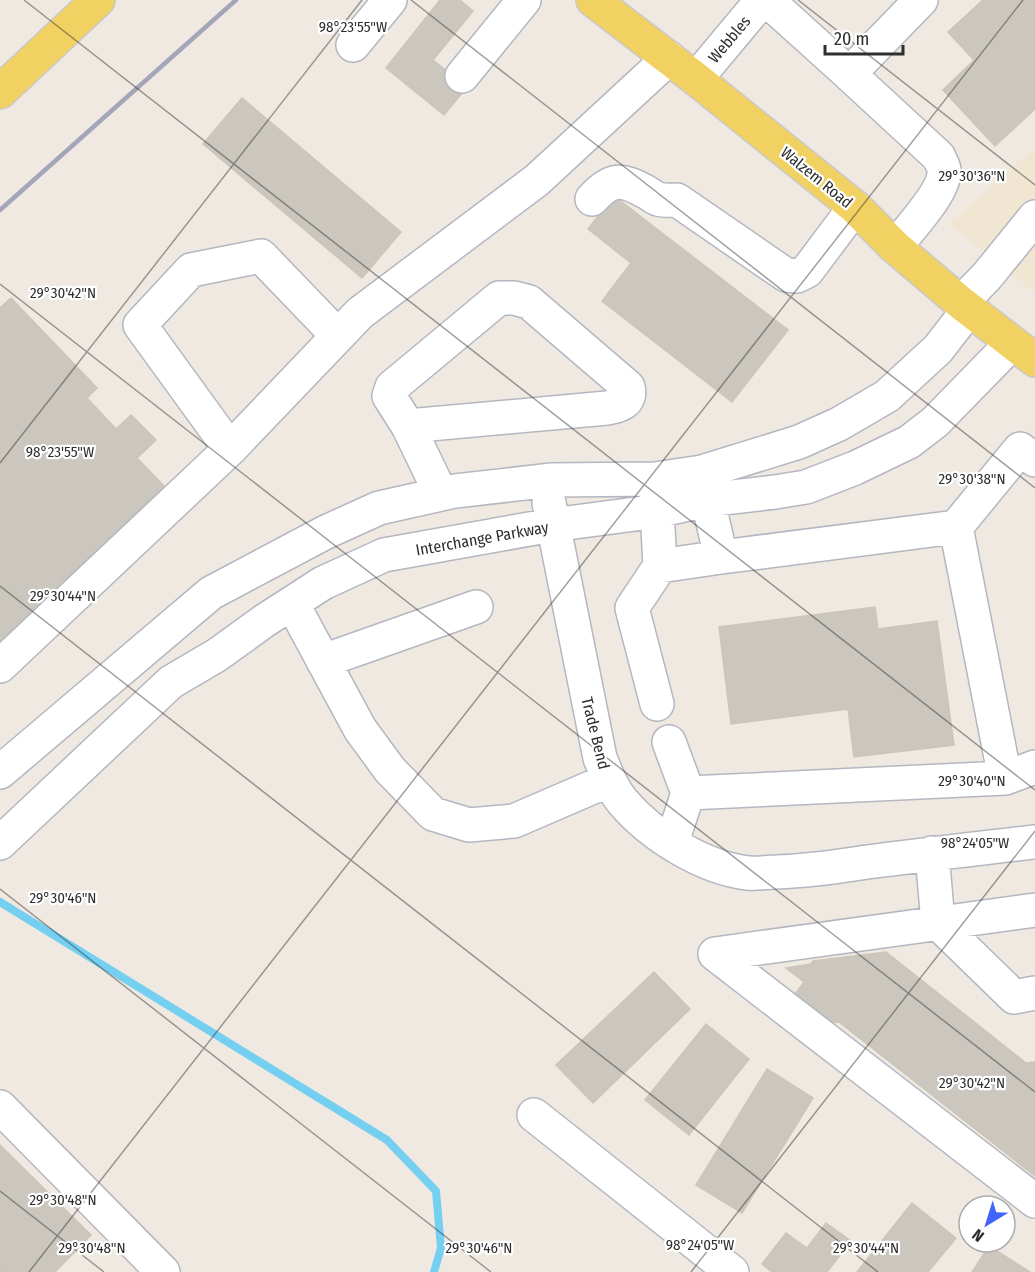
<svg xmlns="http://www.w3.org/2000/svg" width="1035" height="1272" font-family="'Fira Sans Condensed',sans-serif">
<rect width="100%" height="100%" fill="#efe9e1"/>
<!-- education -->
<path fill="#f0e6d1" d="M1035,148V293L949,224Z"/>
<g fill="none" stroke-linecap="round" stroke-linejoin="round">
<!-- stream -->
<path stroke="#75cff0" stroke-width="8" d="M0,902L387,1140L436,1191L441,1248L434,1272"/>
</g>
<!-- building -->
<path fill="#cbc7bf" stroke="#cbc5ba" stroke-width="1.5" d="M440,0H460L473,11L433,60L467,87L444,115L386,68Z
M983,0H1035V109L995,146L943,90L974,60L948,32Z
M242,98L401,232L362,278L203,144Z
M614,196L788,330L732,402L602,301L631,263L588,229Z
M11,298L97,388L87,398L116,429L131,415L156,440L137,458L164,486L0,643V308Z
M875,607L878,629L937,621L954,745L854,757L848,709L731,724L719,627Z
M886,952L1026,1063L1035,1062V1176L839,1022L832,1023L795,994L804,982L786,968L811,964L813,961Z
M654,972L690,1009L593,1103L556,1065Z
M706,1024L749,1059L689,1135L645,1100Z
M767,1069L813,1098L742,1213L696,1185Z
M0,1145L91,1235L55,1272H0Z
M912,1203L956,1238L928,1272H857Z
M826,1223L851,1241L827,1272H772L762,1264L786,1233L807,1248Z
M989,1246L1030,1272H972Z"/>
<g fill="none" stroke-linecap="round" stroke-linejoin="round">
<defs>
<path id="minor" d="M767,0L849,74
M353,45L390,0
M462,76L524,0
M696,79L762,0
M592,199C611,178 621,178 646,192C650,194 654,198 658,199C664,201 671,200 677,200L786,275L797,276L807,271L855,207
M895,247C908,230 946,191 944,170C944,166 940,161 939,157L849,74L921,0
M961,303L987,276L1035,217
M408,426L607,408C620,406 632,402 628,387L529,302L514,298H499L392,387L389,396L408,426L441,494
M230,449L140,325L191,270L261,256L338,336
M703,480L721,557L956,527L1020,449L1035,460
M656,490L660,566L632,608L657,704
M549,503L600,758C606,773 612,789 623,802C652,836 704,868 748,873C757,874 767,872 776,872C806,871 836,867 867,862C923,855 979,848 1035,842
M956,527L1005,778
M660,566L721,557
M292,603L360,729L390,770L433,814L469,825L514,821L609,780
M323,661L476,607
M0,666L230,449L360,313L537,180L669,58
M669,742L688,793L672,842
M0,772L211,593L326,532L379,508L455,491L552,480L655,479L702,472L799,442L839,424L887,396L938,349L969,309
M688,793L1005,778L1035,767
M0,843L171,682L217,655L264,621L323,583L384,555L552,525L658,511L706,500L775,492L806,487L855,468L909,442L935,422L1012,343
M932,853L938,923L1014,997L1035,993
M1035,910L715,954L1035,1201
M0,1107L163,1272
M534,1115L732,1272"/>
<path id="major" d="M593,0L696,79L855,207L895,247L961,303L1035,360
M0,92L98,0"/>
</defs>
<!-- minor casing -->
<use href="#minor" stroke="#b4b7c1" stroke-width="36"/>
<!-- major casing -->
<use href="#major" stroke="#c9c9c9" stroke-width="36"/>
<!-- minor -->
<use href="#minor" stroke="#fff" stroke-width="33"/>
<!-- major -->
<use href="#major" stroke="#f2d163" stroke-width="33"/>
<!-- rail -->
<path stroke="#a3a6b8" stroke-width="4.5" d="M0,210L236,0"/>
</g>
<!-- ticks -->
<path fill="none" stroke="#2e2e2e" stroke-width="1.5" stroke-opacity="0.45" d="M24,0L1035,790M411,0L1035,488M798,0L1035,185M0,284L1035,1092M0,463L362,0M0,586L878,1272M0,889L491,1272M0,1191L104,1272M29,1272L1023,0M691,1272L1035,831"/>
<g text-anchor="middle" stroke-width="4.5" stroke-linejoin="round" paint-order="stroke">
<!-- street labels -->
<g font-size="16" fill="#2e2e2e" stroke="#fff">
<text transform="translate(729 39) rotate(-50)" y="6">Webbles</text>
<text transform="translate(817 177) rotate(39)" y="6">Walzem Road</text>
<text transform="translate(482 538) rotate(-10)" y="6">Interchange Parkway</text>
<text transform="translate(596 733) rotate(76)" y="6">Trade Bend</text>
</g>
</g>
<g font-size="15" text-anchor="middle" fill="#2e2e2e" stroke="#fff" stroke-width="4.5" stroke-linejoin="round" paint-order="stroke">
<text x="353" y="32">98°23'55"W</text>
<text x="972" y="181">29°30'36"N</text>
<text x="63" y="298">29°30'42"N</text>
<text x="60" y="457">98°23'55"W</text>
<text x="972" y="484">29°30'38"N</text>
<text x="63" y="601">29°30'44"N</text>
<text x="972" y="786">29°30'40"N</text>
<text x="975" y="848">98°24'05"W</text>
<text x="63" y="903">29°30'46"N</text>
<text x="972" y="1088">29°30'42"N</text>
<text x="63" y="1205">29°30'48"N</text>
<text x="700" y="1250">98°24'05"W</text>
<text x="92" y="1253">29°30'48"N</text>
<text x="479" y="1253">29°30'46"N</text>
<text x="866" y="1253">29°30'44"N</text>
</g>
<!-- north arrow -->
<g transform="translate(987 1224) rotate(218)"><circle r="28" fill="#ffffff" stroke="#ababab" stroke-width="1.5"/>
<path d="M0-4.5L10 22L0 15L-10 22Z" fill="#4264fb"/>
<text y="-9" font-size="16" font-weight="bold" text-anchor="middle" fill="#2e2e2e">N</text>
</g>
<!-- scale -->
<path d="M825 45v9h78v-9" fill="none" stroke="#2e2e2e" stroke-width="3"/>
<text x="834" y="45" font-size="18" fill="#2e2e2e" stroke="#ffffff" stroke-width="4.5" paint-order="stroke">20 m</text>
</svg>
